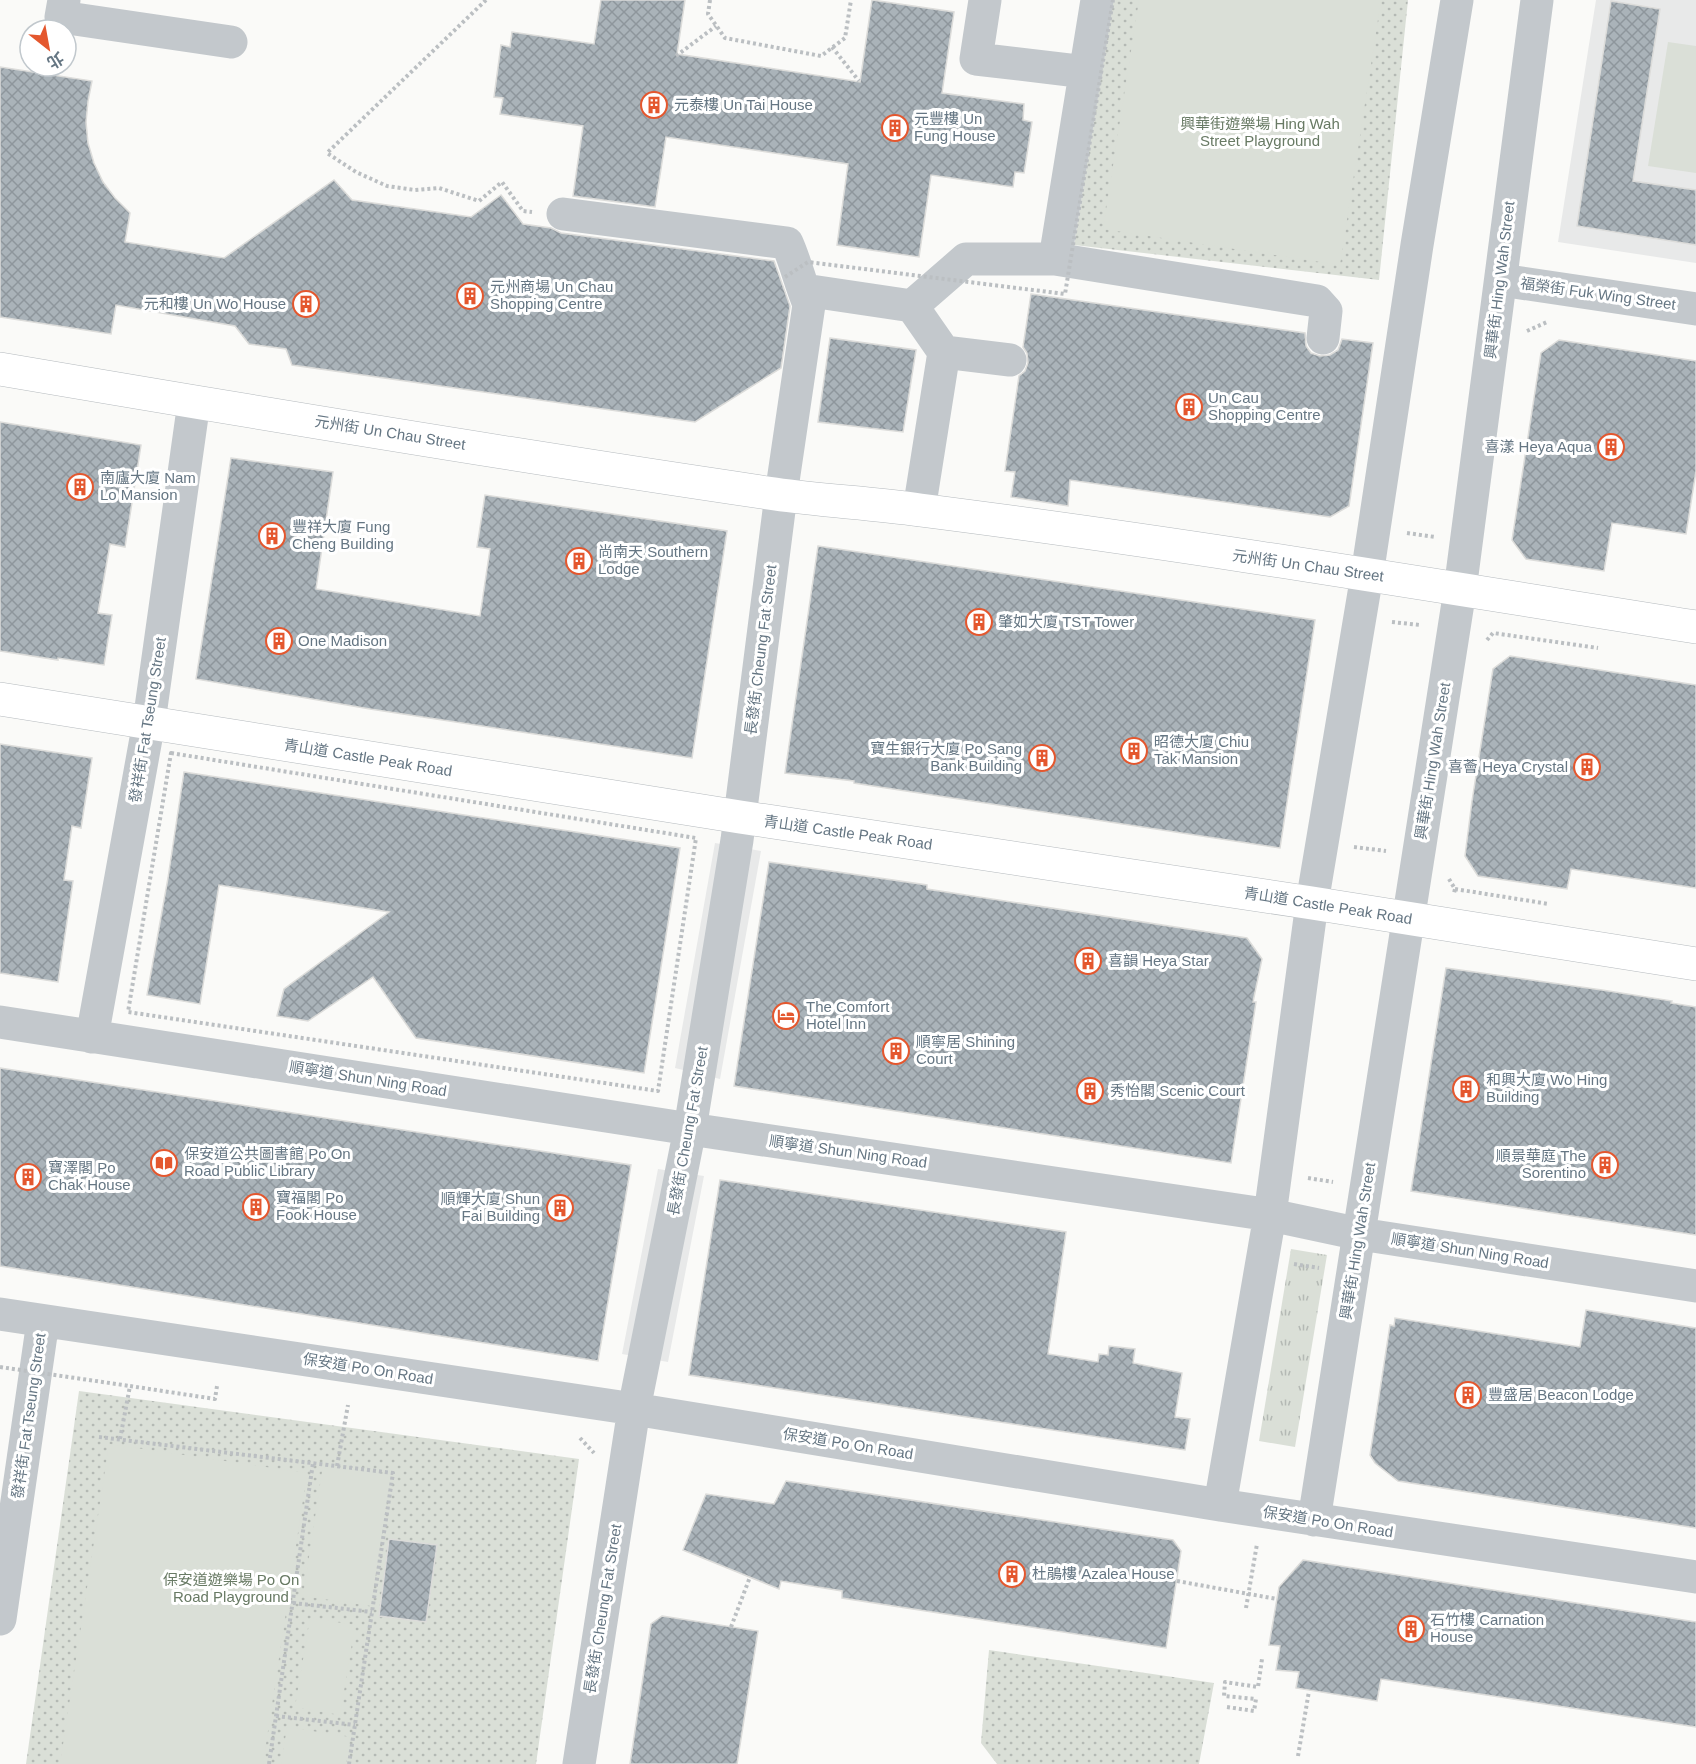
<svg xmlns="http://www.w3.org/2000/svg" width="1696" height="1764" font-family="Helvetica,'Noto Sans TC',sans-serif">
<defs>
<pattern id="grass-tufts" width="24" height="20" patternUnits="userSpaceOnUse" patternTransform="scale(1.5)"><rect width="24" height="20" fill="#dadfd7"/><path d="M3 7l-1-3M5 7V3M7 7l1-3M15 17l-1-3M17 17v-4M19 17l1-3" fill="none" stroke="#b4b9b4"/></pattern>
<pattern id="park-dots" width="8" height="8" patternUnits="userSpaceOnUse" patternTransform="scale(1.5)"><rect width="8" height="8" fill="#dadfd7"/><path d="M2 2h.1M6 6h.1" fill="none" stroke="#b4b9b4" stroke-width="1.8" stroke-linecap="round"/></pattern>
<pattern id="building-cross-hatch" width="8" height="8" patternUnits="userSpaceOnUse" patternTransform="scale(1.5)"><rect width="8" height="8" fill="#aab3b9"/><path d="M0 0l8 8M0 8l8-8" fill="none" stroke="#8e969c"/></pattern>
</defs>
<rect width="100%" height="100%" fill="#fafaf8"/>
<!-- built -->
<path fill="#e8e9e9" d="M1596,0H1696V263L1558,242Z
M715,843L761,851L720,1079L675,1068Z
M658,1169L704,1176L668,1362L622,1354Z"/>
<!-- grass -->
<path fill="url(#grass-tufts)" d="M1291,1249L1327,1255L1295,1447L1259,1441Z"/>
<!-- park -->
<path fill="url(#park-dots)" d="M1113,0H1408L1379,280L1074,245Z
M79,1391L579,1459L536,1764H26Z
M989,1650L1214,1683L1199,1764H997L981,1743Z"/>
<!-- garden -->
<path fill="#dadfd7" d="M1139,0H1381L1340,265L1103,229Z
M1668,42L1696,46V173L1648,166Z
M109,1444L307,1473L263,1764H60Z
M323,1465L391,1475L371,1606L303,1596Z
M310,1618L355,1625L340,1715L295,1707Z
M287,1727L350,1737L346,1764H281Z"/>
<!-- building -->
<path fill="url(#building-cross-hatch)" stroke="#dcdcda" stroke-width="1.5" d="M601,0H685L677,54L860,82L872,0L954,12L942,93L1024,104L1023,120L1032,122L1024,173L1015,172L1013,187L931,175L919,257L837,245L848,164L666,137L655,207L573,196L583,126L500,114L503,98L494,97L501,45L510,47L512,32L594,44Z
M1611,1L1660,9L1633,181L1696,190V245L1577,226Z
M0,67L92,81L88,101L86,122L88,143L94,163L103,182L115,198L130,213L125,242L224,258L334,180L352,200L471,217L501,195L523,224L551,228L561,233L774,261L790,306L781,368L695,422L292,365L286,349L249,344L235,326L116,305L111,334L0,317Z
M1031,294L1305,333L1306,346L1311,353L1320,356L1330,355L1338,350L1342,339L1373,343L1349,506L1330,517L1070,480L1068,506L1011,497L1015,472L1005,471L1019,376L1025,371L1028,363L1027,353L1023,347Z
M830,338L916,350L903,432L818,422Z
M1559,340L1696,361V471L1686,534L1612,523L1604,571L1526,559L1512,540L1541,353Z
M0,422L141,445L125,547L110,544L98,613L112,615L104,665L58,658V660L0,651Z
M231,458L333,472L316,589L480,616L490,549L477,547L485,495L727,531L692,758L370,709L196,679Z
M818,546L1315,620L1280,848L873,786L854,783V781L785,773Z
M1510,656L1696,685V888L1571,869L1567,889L1478,876L1465,856L1472,801L1493,669Z
M0,744L92,758L81,828L72,826L64,880L73,881L58,982L0,973Z
M184,772L680,848L644,1073L416,1038L373,977L308,1021L277,1016L284,989L389,912L219,885L200,1004L147,995L168,878Z
M769,862L927,885V889L1247,938L1262,959L1253,1002H1256L1231,1163L734,1086Z
M1446,968L1602,990L1672,1001L1671,1003L1696,1007V1235L1411,1191Z
M0,1068L631,1165L598,1361L0,1266Z
M720,1180L1066,1232L1048,1354L1098,1362L1099,1354L1108,1355L1109,1346L1135,1349L1133,1363L1182,1373L1175,1417L1190,1419L1185,1450L689,1375Z
M1586,1310L1696,1328V1528L1398,1481L1375,1463L1370,1455L1390,1325L1394,1326L1395,1318L1580,1347Z
M786,1481L1173,1540L1181,1551L1166,1648L842,1598V1591L781,1581L779,1589L683,1550L706,1494L774,1504Z
M389,1539L437,1545L426,1622L379,1616Z
M1303,1560L1696,1622V1727L1381,1679L1377,1701L1296,1688L1299,1672L1276,1670L1280,1646L1269,1645L1279,1587Z
M662,1616L758,1631L737,1764H630L651,1624Z"/>
<g fill="none" stroke-linecap="round" stroke-linejoin="round">
<defs>
<path id="major" d="M0,369C258,413 516,456 775,494C823,501 872,503 920,510C1180,543 1438,586 1696,627
M0,699L740,817L1312,903L1696,964"/>
</defs>
<!-- major casing -->
<use href="#major" stroke="#b5babe" stroke-width="34"/>
<!-- path -->
<path stroke="#bbbfc2" stroke-width="4" stroke-dasharray="3 3" stroke-linecap="butt" d="M486,0L327,153L356,172L387,186L415,190L439,188L479,201L502,182L523,211L532,212
M710,0L708,14L725,38L821,56L845,38L851,0
M832,47L859,81
M676,56L716,26
M1527,331L1547,322
M1407,533L1435,537
M1392,622L1420,625
M1487,640L1493,633L1598,648
M171,753L696,838L658,1091L128,1012Z
M1354,847L1386,851
M1449,879L1455,889L1454,893
M1455,889L1549,904
M1308,1178L1333,1182
M1294,1264L1319,1268
M99,1437L393,1473L349,1764
M580,1438L594,1453
M120,1439L130,1386L215,1399L217,1386
M337,1466L348,1405
M293,1603L372,1612
M1246,1608L1257,1544
M731,1627L750,1577
M1227,1707L1254,1711L1256,1699L1224,1696L1225,1682L1258,1687L1262,1659
M276,1716L355,1725
M1298,1756L1309,1691
M269,1764L313,1463"/>
<!-- minor -->
<path stroke="#c3c8cc" stroke-width="33" d="M64,0L61,17L231,42
M985,0L976,59L1086,72
M563,214L787,243C796,263 800,283 809,304
M1055,259L1097,0
M1501,280L1696,309
M912,306L966,259H1055L1317,301L1326,311L1323,338
M944,352L1010,360
M0,1022L690,1129L1270,1215L1360,1234L1696,1286
M92,1037L149,722L194,402
M0,1314L634,1409L1220,1505L1696,1577
M1220,1505L1270,1215L1312,903L1367,575L1417,245L1457,0
M1314,1520L1460,590L1537,0
M0,1619L43,1321
M579,1764L634,1409L690,1129L737,840L781,495L811,291L912,306L944,352L919,510"/>
<!-- major -->
<use href="#major" stroke="#fff" stroke-width="33"/>
<!-- path-bridge -->
<path stroke="#bbbfc2" stroke-width="4" stroke-dasharray="3 3" stroke-linecap="butt" d="M785,277L808,262L1065,294L1113,0
M0,1367L130,1386
M1177,1581L1277,1599"/>
</g>
<!-- icons -->
<defs>
<symbol id="building-ring" viewBox="-11 -11 22 22"><circle r="9.5" fill="#fff" stroke="#e4572e" stroke-width="1.5"/><path d="M-4-6H4V6H1V3H-1V6H-4ZM-2.5-4.3h1.7v1.8h-1.7ZM.8-4.3h1.7v1.8H.8ZM-2.5-1h1.7V.8h-1.7ZM.8-1h1.7V.8H.8Z" fill="#e4572e"/></symbol>
<symbol id="hotel-ring" viewBox="-11 -11 22 22"><circle r="9.5" fill="#fff" stroke="#e4572e" stroke-width="1.5"/><path d="M-6-4.5h1.5V1H6V5H4.5V3h-9V5H-6ZM-4 0a1.8 1.8 0 1 1 3.6 0ZM.5 0V-2.5h3Q6-2.5 6 0Z" fill="#e4572e"/></symbol>
<symbol id="library-ring" viewBox="-11 -11 22 22"><circle r="9.5" fill="#fff" stroke="#e4572e" stroke-width="1.5"/><path d="M-6-4Q-3-5.5-.7-3.5V5Q-3 3-6 4ZM6-4Q3-5.5 .7-3.5V5Q3 3 6 4Z" fill="#e4572e"/></symbol>
</defs>
<g fill-rule="evenodd">
<use href="#building-ring" x="639" y="90" width="30" height="30"/>
<use href="#building-ring" x="880" y="113" width="30" height="30"/>
<use href="#building-ring" x="455" y="281" width="30" height="30"/>
<use href="#building-ring" x="291" y="289" width="30" height="30"/>
<use href="#building-ring" x="1174" y="392" width="30" height="30"/>
<use href="#building-ring" x="1596" y="432" width="30" height="30"/>
<use href="#building-ring" x="65" y="472" width="30" height="30"/>
<use href="#building-ring" x="257" y="521" width="30" height="30"/>
<use href="#building-ring" x="564" y="546" width="30" height="30"/>
<use href="#building-ring" x="964" y="607" width="30" height="30"/>
<use href="#building-ring" x="264" y="626" width="30" height="30"/>
<use href="#building-ring" x="1119" y="736" width="30" height="30"/>
<use href="#building-ring" x="1027" y="743" width="30" height="30"/>
<use href="#building-ring" x="1572" y="752" width="30" height="30"/>
<use href="#building-ring" x="1073" y="946" width="30" height="30"/>
<use href="#hotel-ring" x="771" y="1001" width="30" height="30"/>
<use href="#building-ring" x="881" y="1036" width="30" height="30"/>
<use href="#building-ring" x="1451" y="1074" width="30" height="30"/>
<use href="#building-ring" x="1075" y="1076" width="30" height="30"/>
<use href="#library-ring" x="149" y="1148" width="30" height="30"/>
<use href="#building-ring" x="1590" y="1150" width="30" height="30"/>
<use href="#building-ring" x="13" y="1162" width="30" height="30"/>
<use href="#building-ring" x="241" y="1192" width="30" height="30"/>
<use href="#building-ring" x="545" y="1193" width="30" height="30"/>
<use href="#building-ring" x="1453" y="1380" width="30" height="30"/>
<use href="#building-ring" x="997" y="1559" width="30" height="30"/>
<use href="#building-ring" x="1396" y="1614" width="30" height="30"/>
</g>
<g text-anchor="middle" stroke-width="6" stroke-linejoin="round" paint-order="stroke">
<!-- poi labels -->
<g font-size="15" fill="#657683" stroke="#fff" text-anchor="start">
<text x="674" y="110">元泰樓 Un Tai House</text>
<text x="914" y="124">元豐樓 Un<tspan x="914" dy="17">Fung House</tspan></text>
<text x="490" y="292">元州商場 Un Chau<tspan x="490" dy="17">Shopping Centre</tspan></text>
<text x="286" y="309" text-anchor="end">元和樓 Un Wo House</text>
<text x="1208" y="403">Un Cau<tspan x="1208" dy="17">Shopping Centre</tspan></text>
<text x="1592" y="452" text-anchor="end">喜漾 Heya Aqua</text>
<text x="100" y="483">南廬大廈 Nam<tspan x="100" dy="17">Lo Mansion</tspan></text>
<text x="292" y="532">豐祥大廈 Fung<tspan x="292" dy="17">Cheng Building</tspan></text>
<text x="598" y="557">尚南天 Southern<tspan x="598" dy="17">Lodge</tspan></text>
<text x="998" y="627">肇如大廈 TST Tower</text>
<text x="298" y="646">One Madison</text>
<text x="1154" y="747">昭德大廈 Chiu<tspan x="1154" dy="17">Tak Mansion</tspan></text>
<text x="1022" y="754" text-anchor="end">寶生銀行大廈 Po Sang<tspan x="1022" dy="17">Bank Building</tspan></text>
<text x="1568" y="772" text-anchor="end">喜薈 Heya Crystal</text>
<text x="1108" y="966">喜韻 Heya Star</text>
<text x="806" y="1012">The Comfort<tspan x="806" dy="17">Hotel Inn</tspan></text>
<text x="916" y="1047">順寧居 Shining<tspan x="916" dy="17">Court</tspan></text>
<text x="1486" y="1085">和興大廈 Wo Hing<tspan x="1486" dy="17">Building</tspan></text>
<text x="1110" y="1096">秀怡閣 Scenic Court</text>
<text x="184" y="1159">保安道公共圖書館 Po On<tspan x="184" dy="17">Road Public Library</tspan></text>
<text x="1586" y="1161" text-anchor="end">順景華庭 The<tspan x="1586" dy="17">Sorentino</tspan></text>
<text x="48" y="1173">寶澤閣 Po<tspan x="48" dy="17">Chak House</tspan></text>
<text x="276" y="1203">寶福閣 Po<tspan x="276" dy="17">Fook House</tspan></text>
<text x="540" y="1204" text-anchor="end">順輝大廈 Shun<tspan x="540" dy="17">Fai Building</tspan></text>
<text x="1488" y="1400">豐盛居 Beacon Lodge</text>
<text x="1032" y="1579">杜鵑樓 Azalea House</text>
<text x="1430" y="1625">石竹樓 Carnation<tspan x="1430" dy="17">House</tspan></text>
</g>
<!-- park labels -->
<g font-size="15" fill="#687a64" stroke="#fff">
<text x="1260" y="129">興華街遊樂場 Hing Wah<tspan x="1260" dy="17">Street Playground</tspan></text>
<text x="231" y="1585">保安道遊樂場 Po On<tspan x="231" dy="17">Road Playground</tspan></text>
</g>
<!-- street labels -->
<g font-size="15" fill="#657683" stroke="#fff">
<text transform="translate(1500 280) rotate(-83)" y="5">興華街 Hing Wah Street</text>
<text transform="translate(1598 294) rotate(8)" y="5">福榮街 Fuk Wing Street</text>
<text transform="translate(390 433) rotate(9)" y="5">元州街 Un Chau Street</text>
<text transform="translate(1308 566) rotate(8)" y="5">元州街 Un Chau Street</text>
<text transform="translate(761 650) rotate(-83)" y="5">長發街 Cheung Fat Street</text>
<text transform="translate(148 720) rotate(-81)" y="5">發祥街 Fat Tseung Street</text>
<text transform="translate(368 758) rotate(9)" y="5">青山道 Castle Peak Road</text>
<text transform="translate(1433 761) rotate(-81)" y="5">興華街 Hing Wah Street</text>
<text transform="translate(848 833) rotate(8)" y="5">青山道 Castle Peak Road</text>
<text transform="translate(1328 906) rotate(9)" y="5">青山道 Castle Peak Road</text>
<text transform="translate(368 1079) rotate(9)" y="5">順寧道 Shun Ning Road</text>
<text transform="translate(688 1131) rotate(-80)" y="5">長發街 Cheung Fat Street</text>
<text transform="translate(848 1152) rotate(8)" y="5">順寧道 Shun Ning Road</text>
<text transform="translate(1358 1241) rotate(-81)" y="5">興華街 Hing Wah Street</text>
<text transform="translate(1470 1251) rotate(9)" y="5">順寧道 Shun Ning Road</text>
<text transform="translate(368 1369) rotate(9)" y="5">保安道 Po On Road</text>
<text transform="translate(29 1416) rotate(-82)" y="5">發祥街 Fat Tseung Street</text>
<text transform="translate(848 1444) rotate(9)" y="5">保安道 Po On Road</text>
<text transform="translate(1328 1522) rotate(9)" y="5">保安道 Po On Road</text>
<text transform="translate(603 1609) rotate(-81)" y="5">長發街 Cheung Fat Street</text>
</g>
</g>
<!-- north arrow -->
<g transform="translate(48 48) rotate(149)"><circle r="28" fill="#ffffff" stroke="#c1c8cd" stroke-width="1.5"/>
<path d="M0-4.5L10 22L0 15L-10 22Z" fill="#e4572e"/>
<text y="-9" font-size="16" font-weight="bold" text-anchor="middle" fill="#657683">北</text>
</g>
</svg>
